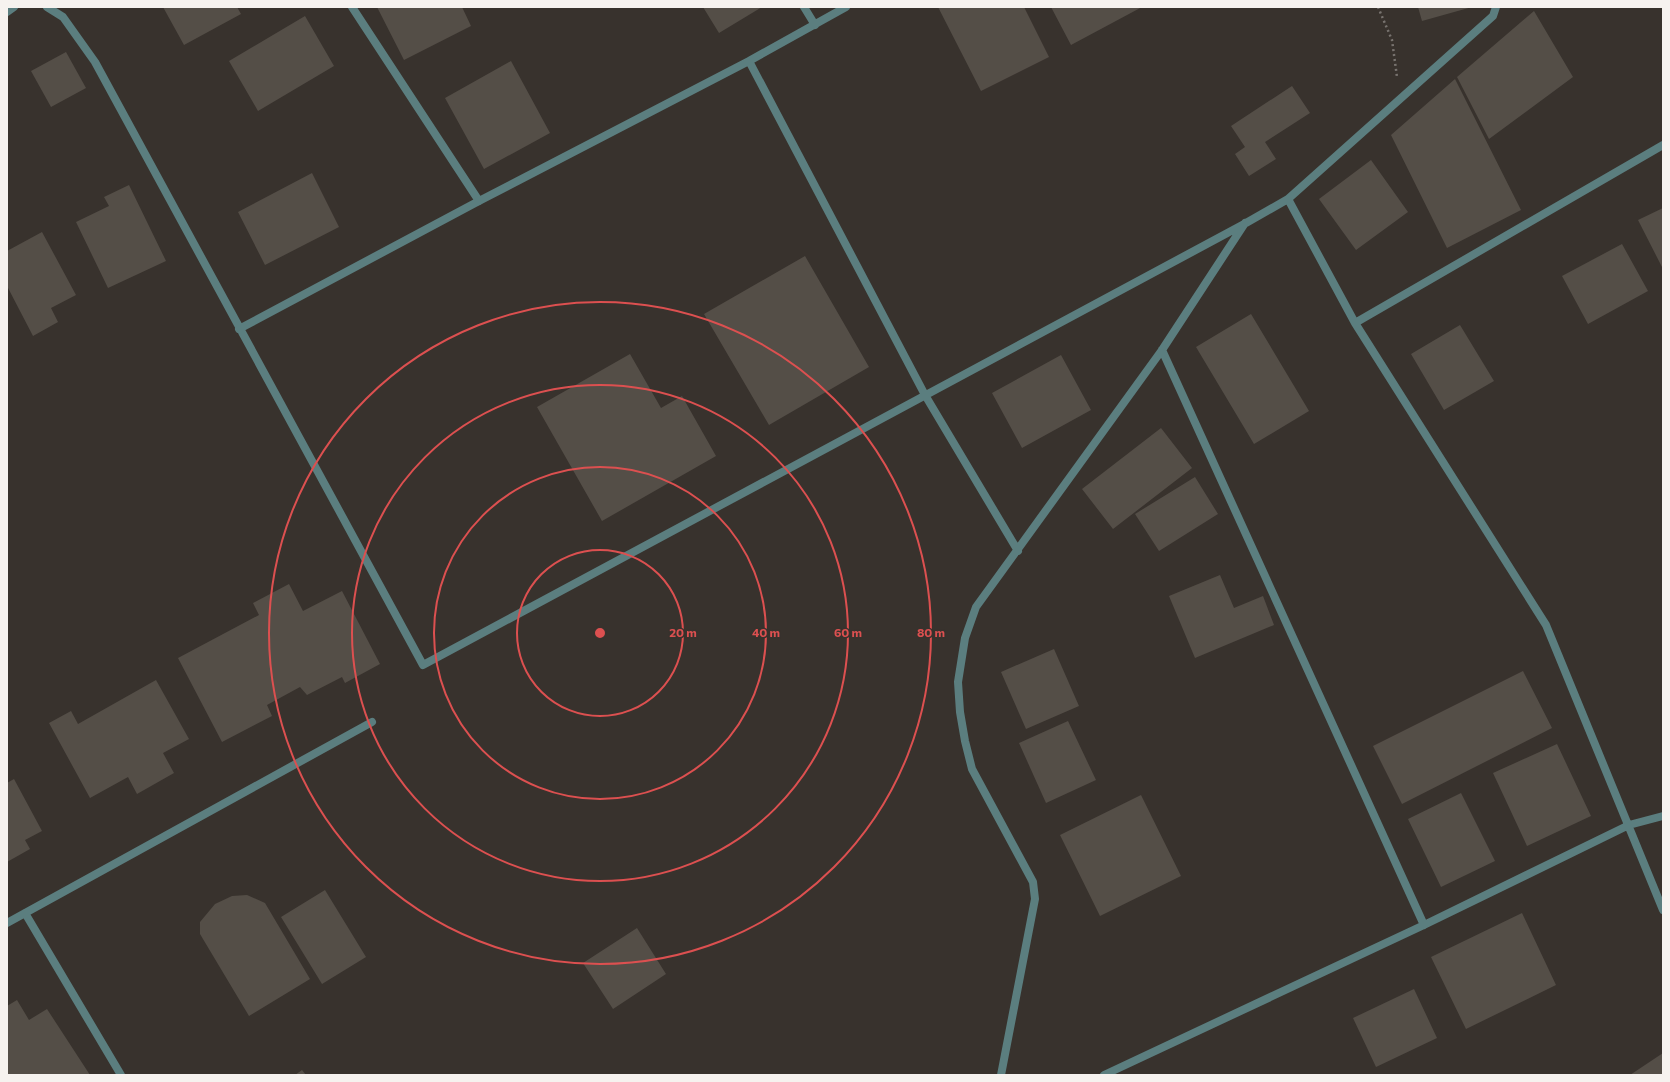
<svg xmlns="http://www.w3.org/2000/svg" width="1670" height="1082" font-family="Commissioner,sans-serif">
<rect width="100%" height="100%" fill="#38322d"/>
<!-- building -->
<path fill="#544e47" d="M163,7H237L241,14L184,45Z
M377,7H462L471,26L404,60Z
M703,7H762L719,33Z
M938,7H1024L1049,57L981,91Z
M1051,7H1142L1071,45Z
M1418,7H1472L1422,21Z
M1534,11L1573,77L1489,139L1457,77Z
M305,16L334,66L258,111L229,61Z
M66,52L86,88L51,107L31,71Z
M511,61L550,133L484,169L445,98Z
M1455,79L1521,210L1447,248L1391,135Z
M1292,86L1310,113L1265,142L1276,159L1249,176L1235,154L1245,147L1231,126Z
M1371,160L1408,212L1356,250L1319,199Z
M312,173L339,227L265,265L238,212Z
M129,185L166,261L108,288L76,222L109,206L104,197Z
M1663,208V269L1638,220Z
M42,232L76,295L51,308L58,322L33,336L7,286V251Z
M1622,244L1648,291L1588,324L1562,276Z
M805,256L869,367L769,425L704,314Z
M1251,314L1309,411L1254,444L1196,347Z
M1460,325L1494,381L1444,410L1411,354Z
M630,354L661,408L682,396L716,456L602,521L537,407Z
M1061,355L1091,410L1022,448L992,393Z
M1161,428L1192,468L1113,529L1082,489Z
M1195,477L1218,514L1159,551L1135,514Z
M1220,575L1234,608L1263,596L1274,625L1195,658L1169,596Z
M289,584L303,611L342,591L380,664L345,683L342,677L307,695L300,687L267,705L272,716L222,742L178,658L259,615L253,603Z
M1054,649L1079,706L1026,729L1001,672Z
M1523,671L1552,728L1402,804L1373,746Z
M156,680L189,739L163,753L174,773L137,794L128,777L90,798L49,723L71,711L78,724Z
M1068,721L1096,780L1046,803L1019,743Z
M1557,744L1591,816L1527,846L1493,773Z
M14,779L42,831L25,840L30,849L7,862V783Z
M1461,793L1495,861L1441,887L1408,819Z
M1141,795L1181,876L1100,916L1060,835Z
M325,890L366,957L322,984L281,917Z
M247,895L265,903L310,979L249,1016L200,934V922L215,904L232,896Z
M1522,913L1556,985L1466,1029L1431,957Z
M637,928L666,974L613,1009L583,963Z
M1414,989L1437,1038L1376,1067L1353,1018Z
M17,1000L29,1020L47,1009L90,1075H7V1006Z
M1663,1053V1075H1630Z
M302,1070L306,1075H295Z"/>
<g fill="none" stroke-linecap="round" stroke-linejoin="round">
<!-- path -->
<path stroke="#78736f" stroke-width="2.5" stroke-dasharray="2 3" stroke-linecap="butt" d="M1378,7L1392,40L1397,77"/>
<!-- service -->
<path stroke="#5b7e7f" stroke-width="8" d="M352,7L479,201"/>
<!-- minor -->
<path stroke="#5b7e7f" stroke-width="8" d="M47,7L63,17L95,62L423,665L1246,223L1288,199L1493,16L1496,7
M804,7L815,25
M7,12L14,7
M749,61L925,395L1018,551
M1288,199L1355,323L1546,625L1663,910
M1355,323L1663,145
M239,329L479,201L749,61L846,7
M1162,350L1424,925
M25,913L121,1075
M7,923L372,722
M1001,1075L1035,899L1033,882L972,769L965,741L960,712L958,682L965,638L976,607L1162,350L1245,223
M1104,1075L1424,925L1629,825L1663,816"/>
</g>
<!-- distance rings -->
<g fill="none" stroke="#dc5050" stroke-width="2">
<circle cx="600" cy="633" r="83"/>
<circle cx="600" cy="633" r="166"/>
<circle cx="600" cy="633" r="248"/>
<circle cx="600" cy="633" r="331"/>
</g>
<circle cx="600" cy="633" r="6" fill="#dc5050" stroke="#38322d" stroke-width="2"/>
<g font-size="12" text-anchor="middle" font-weight="bold" fill="#dc5050" stroke="#38322d" stroke-width="3" stroke-linejoin="round" paint-order="stroke">
<text x="683" y="637">20 m</text>
<text x="766" y="637">40 m</text>
<text x="848" y="637">60 m</text>
<text x="931" y="637">80 m</text>
</g>
<!-- border -->
<rect width="1670" height="1082" fill="none" stroke="#f6f2ef" stroke-width="16"/>
</svg>
